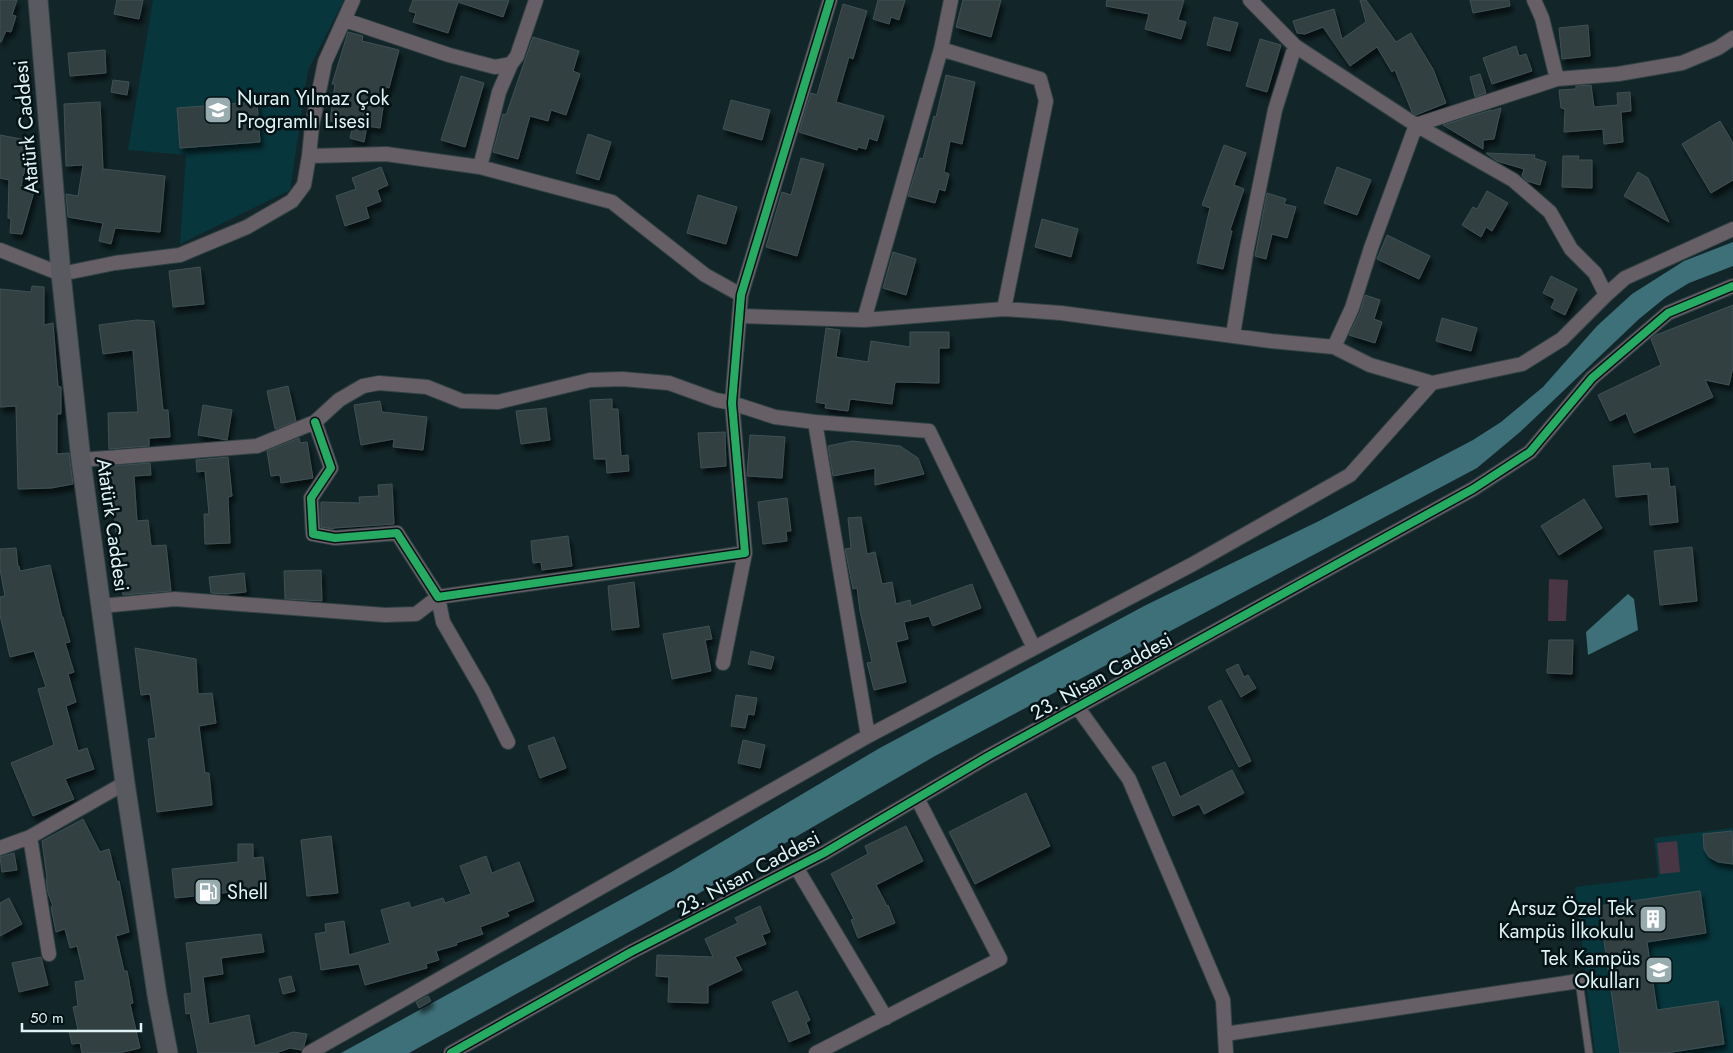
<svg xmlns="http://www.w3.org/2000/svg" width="1733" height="1053" font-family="Jost,sans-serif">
<defs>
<filter id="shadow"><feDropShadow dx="3" dy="5.5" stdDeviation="2.5" flood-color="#0009"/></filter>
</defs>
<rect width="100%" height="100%" fill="#122629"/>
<!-- built -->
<path fill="#07363d" d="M153,0H344L308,70L290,190L180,244L186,155L128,150Z
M1733,828V1053H1595L1575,887L1658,877L1654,838Z"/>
<!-- green -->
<path fill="#483645" d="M1549,579L1568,580L1566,621H1548Z
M1677,841L1680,872L1660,874L1657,843Z"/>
<!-- water -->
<path fill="#3e7079" d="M1733,242V266L1689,283L1666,297L1639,319L1520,432L1477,468L935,756L689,899L409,1053H341L673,871L878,749L1146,605L1319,521L1473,440L1501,422L1543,387L1597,326L1632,294L1684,261Z
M1628,594L1634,599L1638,630L1588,655L1586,632Z"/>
<!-- building -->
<path fill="#304043" stroke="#405154" filter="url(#shadow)" d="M0,0H17L12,15L16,16L11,32L6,31L1,42H0Z
M117,0H143L139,19L114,14Z
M413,0H509L503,17L458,2L448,33L413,22L416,13L409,11Z
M878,0H905L899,20L891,17L889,24L873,19Z
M963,0H1001L991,37L956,27Z
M1107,0H1184L1178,20L1186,22L1181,39L1145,29L1149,14L1106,6Z
M1360,0H1366L1396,42L1411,33L1433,69L1446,103L1416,115L1412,112L1395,70L1392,72L1377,47L1350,66L1323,27L1305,34L1297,33L1293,21L1334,9L1342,39L1366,22Z
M1470,0H1509L1510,6L1473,13Z
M843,4L867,11L853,59L849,57L836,102L884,116L877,141L869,138L866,149L858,147L857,150L799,132L811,93L817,95Z
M1214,17L1238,23L1230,51L1207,45Z
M1588,25L1590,56L1562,59L1559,28Z
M348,32L363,36L362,41L399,50L389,88L386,87L380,128L367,126L364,142L350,138L353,124L330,121L335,84H332Z
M533,37L579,51L573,71L580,74L566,115L551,110L548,121L530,116L518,159L493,152L503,114L506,115Z
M1260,39L1281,45L1267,92L1246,86Z
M1516,46L1519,56L1526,54L1532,71L1492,84L1483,58Z
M105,50L106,73L70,76L68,53Z
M1480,74L1486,93L1475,97L1470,77Z
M946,75L975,82L962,144L950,141L944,172L949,174L945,191L939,189L935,203L908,196L920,158L923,159L934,116L936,117Z
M461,76L484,83L465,147L441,140Z
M113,80L129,82L127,95L111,92Z
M1591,85L1594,107L1618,105L1617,93L1630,92L1631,111L1621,112L1623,142L1604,144L1603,129L1564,132L1565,109L1561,108L1559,90L1576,89V86Z
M731,100L770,110L762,140L723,129Z
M100,102L103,169L165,176L160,232L115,228L111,244L99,241L103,223L68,217L66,194L78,196L83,165L66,166L64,104Z
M257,102L260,142L180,148L177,108Z
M1501,108L1494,139L1483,140V149L1443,125L1491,110V111Z
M1720,121L1733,143V180L1711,193L1682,144Z
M588,134L611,142L599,180L576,173Z
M0,135L31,141L21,186H34L33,195L22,234L10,233L11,219L8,218L9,180L0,178Z
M1224,145L1246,153L1234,185L1244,189L1230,230L1232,231L1223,269L1197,263L1210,208L1202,205Z
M1486,153L1535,155L1534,158L1546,162L1540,185L1527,181L1522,176L1524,169L1497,161Z
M1563,156H1579L1578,160H1592V188L1562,187Z
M801,158L824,164L797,256L766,247L782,192L791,195Z
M381,167L388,185L377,190L381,201L366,207L369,218L345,226L336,196L356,189L352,178Z
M1337,167L1371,180L1357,215L1324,203Z
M1638,172L1648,178L1669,222L1624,196Z
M1487,191L1508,203L1492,231L1486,227L1481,237L1462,225L1473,207L1477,209Z
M1267,193L1286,199L1284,204L1296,207L1287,238L1272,234L1266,259L1255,256Z
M698,195L737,207L726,244L687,233Z
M1042,219L1078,229L1071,257L1035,247Z
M1387,235L1430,256L1419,279L1377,259Z
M893,252L916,259L906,295L883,288Z
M200,267L204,304L173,307L169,271Z
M1551,276L1577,289L1565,315L1551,308L1555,299L1543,293Z
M32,286L44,287V325L53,323L58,386L61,387V414H57V454L69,453L73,484L51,488L18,489L16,406L0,407V289L31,292Z
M1365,295L1380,300L1374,319L1382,322L1375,343L1349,335L1360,312Z
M1733,305V367L1729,385L1705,380L1713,397L1634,433L1626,413L1610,421L1598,395L1661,365L1651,339L1656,335Z
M1442,318L1477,328L1471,351L1436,341Z
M137,320L154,321L163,410H168L170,437L149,438V446L109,449L108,413L138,412L133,350L103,354L99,325Z
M826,328L840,330L836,357L868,362L871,341L910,347V332H949V348H939V383L895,382L892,404L850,399L848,411L825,408L826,404L816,402Z
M288,386L296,421L275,429L267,391Z
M612,399V409H618L621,456L628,455L629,471L607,473L606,459H594L590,400Z
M380,401L382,412L427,417L423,450L393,447L394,439L361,445L354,405Z
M203,405L232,410L227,440L198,435Z
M546,408L550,440L521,444L516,411Z
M725,432L726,466L701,468L698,433Z
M750,435L785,437L782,478L747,476Z
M299,438L300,443L307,442L313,478L281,483L280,475L271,476L267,451Z
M852,441L900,446L918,458L924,474L875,485V468L833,476L828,446Z
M228,457L232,496L228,497L230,543L205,544L204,514H209L205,471L197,472L196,460Z
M150,463L151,475L134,476L137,521L148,520L151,546L166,545L171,591L123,595L115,523L113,478L112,479L110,466Z
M1650,463L1651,469L1668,468L1670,487L1675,486L1678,522L1650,525L1648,494L1616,497L1613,466Z
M392,484L394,524L334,528V529L321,527V502L360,503L359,497L379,496L378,485Z
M787,498L791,531H786L787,541L763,544L758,502Z
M1584,499L1602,528L1559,555L1541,526Z
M861,517L867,554L875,552L882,584L892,582L896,604L910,600L911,606L972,584L981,608L933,626L929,616L904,622L908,639L896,642L906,682L874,690L867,663L872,662L860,611L857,588L853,589L845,549L851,548L848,518Z
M568,536L572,566L542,570L541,562L533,563L531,541Z
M1692,547L1697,601L1660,605L1654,551Z
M16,548L18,567L19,566L20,571L50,565L62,617H63L70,642L65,643L74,672L68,674L76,702L66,706L78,751L87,748L94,769L65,779L74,799L33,816L11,763L54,745L38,689L46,687L34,651L10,657L0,615V597L5,596L0,569V549Z
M321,570L322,601L285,599L284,571Z
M244,573L246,592L226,594L211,593L209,577Z
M634,582L639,627L612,630L608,586Z
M709,626L712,639L705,640L711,671L672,679L663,634Z
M1549,640H1573L1572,674L1547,673Z
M135,648L196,659L198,694L212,693L216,723L199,726L205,773H209L212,805L157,812L148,739L156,738L150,694L141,695Z
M751,651L774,657L771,669L748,664Z
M1238,664L1244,677L1248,675L1256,688L1241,697L1226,670Z
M736,695L757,698L754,715L748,714L745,728L731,726Z
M1221,700L1251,761L1239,767L1208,707Z
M554,737L566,768L540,778L528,746Z
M743,740L765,745L760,768L738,763Z
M1165,762L1180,797L1232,770L1244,793L1204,814L1199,804L1173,816L1152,767Z
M1026,793L1050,846L975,884L949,832Z
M83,819L100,852L109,849L117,882L119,881L129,932L116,936L124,971H127L133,1003L130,1004L140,1048L119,1053H82L80,1043L72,1044L69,1031L78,1030L73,1007L78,1006L75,982L85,980L77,946L70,948L65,929L56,932L51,907L53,906L48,893L46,879L47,878L42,841Z
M906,826L923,861L876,885L887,906L888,905L895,923L858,938L851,920L854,919L831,874L868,854L865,846Z
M1732,831L1733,864L1718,862L1709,857L1704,849L1703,834Z
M331,836L338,893L307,896L301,840Z
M238,844H253V858L263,857L267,892L242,894L241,891L175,898L172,869L238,862Z
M14,853L17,870L2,872L0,857Z
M486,856L492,873L519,862L534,901L507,912L509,916L480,927L483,934L456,943L457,945L436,951L439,960L426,964L427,968L365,985L359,964L321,970L315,934L326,932L325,924L344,921L349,955L390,943L381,910L409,902L411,908L443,898L445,903L471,894L460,866Z
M1700,891L1706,933L1647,942L1657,1010L1718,1001L1724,1044L1666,1053H1620L1599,906Z
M9,898L22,924L0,936V903Z
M760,906L770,932L762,935L766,944L735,957L742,970L708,986V1003L668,1002L669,977L656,976L657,955L713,957L705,939L738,923L735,918Z
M261,934L264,952L221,958L223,974L203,977L209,1024L249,1015L255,1046L293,1032L307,1034L304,1046L301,1050L290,1048L276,1053H198L190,1013L186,1014L184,994L192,993L186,943Z
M41,957L48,985L19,992L12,963Z
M291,976L295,991L283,994L279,979Z
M797,991L810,1020L806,1022L810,1033L789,1042L772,1002Z
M428,996L431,1001L419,1008L416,1002Z"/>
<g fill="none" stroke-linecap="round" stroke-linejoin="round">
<defs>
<path id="lane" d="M1579,981L1589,1053"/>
<path id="street" d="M1250,0L1295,46L1416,125L1513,180L1550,212L1571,249L1595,273L1606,295
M1534,0L1542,18L1557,79
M345,20L449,55L495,67L511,64L517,56L536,0
M941,49L1040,79L1046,101L1004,309
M309,156L386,154L480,167L612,202L705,275L741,295
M480,167L499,92L511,64
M0,250L61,274L115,263L180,255L247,227L292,201L304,185L309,156L312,126L325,62L353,0
M740,316L864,320L1004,309L1061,313L1271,341L1334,347L1370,365L1432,383L1522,364L1562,339L1606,295L1625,278L1733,229
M864,320L941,49L951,0
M1233,335L1247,248L1275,110L1295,46
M1334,347L1352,308L1371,248L1416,125L1557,79L1618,74L1682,63L1718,48L1733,38
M315,422L331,468L311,498L313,534L335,538L397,533L438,597L745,553L732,403L741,295L830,0
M815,422L929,431L1034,648
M81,460L257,446L315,422L339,400L363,386L379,383L427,387L462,401L498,402L590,380L622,379L669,383L716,400L732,403L775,417L815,422L868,736
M101,606L175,599L385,615L416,614L438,597L443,622L483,691L508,742
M723,663L745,553
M1078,708L1129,779L1223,1000L1226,1053
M30,837L49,954
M0,848L30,837L125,783
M796,867L886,1018
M1225,1034L1579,981
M309,1053L868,736L1193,564L1350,475L1432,383
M451,1053L631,952L824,853L987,757L1473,489L1530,452L1592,378L1668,313L1733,286
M816,1053L1000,959L917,798"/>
<path id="secondary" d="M38,0L61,274L81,460L125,783L157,995L168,1053"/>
</defs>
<!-- lane casing -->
<use href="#lane" stroke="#314144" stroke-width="9"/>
<!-- street casing -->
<use href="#street" stroke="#314144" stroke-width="16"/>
<!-- secondary casing -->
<use href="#secondary" stroke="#314144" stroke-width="21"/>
<!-- lane -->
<use href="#lane" stroke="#665f66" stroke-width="7"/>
<!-- street -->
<use href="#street" stroke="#665f66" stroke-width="14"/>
<!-- secondary -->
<use href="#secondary" stroke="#595960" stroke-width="19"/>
<defs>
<path id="cycleway" d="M315,422L331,468L311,498L313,534L335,538L397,533L438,597L745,553L732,403L741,295L830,0
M451,1053L631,952L824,853L987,757L1473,489L1530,452L1592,378L1668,313L1733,286"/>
</defs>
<!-- cycleway casing -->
<use href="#cycleway" stroke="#051316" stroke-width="11"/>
<!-- cycleway -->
<use href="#cycleway" stroke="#26ab63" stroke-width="8"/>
</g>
<!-- icons -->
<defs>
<symbol id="school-square" viewBox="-11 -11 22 22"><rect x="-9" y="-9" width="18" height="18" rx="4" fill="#98abae" stroke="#051316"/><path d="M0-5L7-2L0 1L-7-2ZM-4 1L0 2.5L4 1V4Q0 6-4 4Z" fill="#fff"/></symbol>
<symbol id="fuel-square" viewBox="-11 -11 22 22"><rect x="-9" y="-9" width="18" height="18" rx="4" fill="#98abae" stroke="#051316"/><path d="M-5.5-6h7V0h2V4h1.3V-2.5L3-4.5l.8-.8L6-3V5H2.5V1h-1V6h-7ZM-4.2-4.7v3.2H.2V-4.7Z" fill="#fff"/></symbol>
<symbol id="building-square" viewBox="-11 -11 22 22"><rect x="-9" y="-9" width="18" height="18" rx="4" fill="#98abae" stroke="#051316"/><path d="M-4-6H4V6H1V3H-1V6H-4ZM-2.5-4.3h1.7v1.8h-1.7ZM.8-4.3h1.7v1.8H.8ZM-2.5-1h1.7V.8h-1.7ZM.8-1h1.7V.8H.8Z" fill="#fff"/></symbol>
</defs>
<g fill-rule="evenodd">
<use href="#school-square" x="202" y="94" width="32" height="32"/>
<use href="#fuel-square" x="192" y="876" width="32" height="32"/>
<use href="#building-square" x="1637" y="903" width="32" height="32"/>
<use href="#school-square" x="1643" y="954" width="32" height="32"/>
</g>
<g text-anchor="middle" stroke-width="5" stroke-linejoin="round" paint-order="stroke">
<!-- poi labels -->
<g font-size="20" fill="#e0f3f6" stroke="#051316" text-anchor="start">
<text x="237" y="105">Nuran Yılmaz Çok<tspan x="237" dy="23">Programlı Lisesi</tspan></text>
<text x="227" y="899">Shell</text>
<text x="1634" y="915" text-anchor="end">Arsuz Özel Tek<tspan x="1634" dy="23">Kampüs İlkokulu</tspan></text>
<text x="1640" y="965" text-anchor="end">Tek Kampüs<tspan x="1640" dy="23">Okulları</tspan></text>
</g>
<!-- street labels -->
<g font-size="20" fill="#e0f3f6" stroke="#051316">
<text transform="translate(26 127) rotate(-95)" y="7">Atatürk Caddesi</text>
<text transform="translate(113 525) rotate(82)" y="7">Atatürk Caddesi</text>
<text transform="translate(1101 676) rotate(-29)" y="7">23. Nisan Caddesi</text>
<text transform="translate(748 873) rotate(-28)" y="7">23. Nisan Caddesi</text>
</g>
</g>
<!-- scale -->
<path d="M22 1023v8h119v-8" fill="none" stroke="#e0f3f6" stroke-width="2.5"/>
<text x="30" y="1023" font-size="15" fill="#e0f3f6" stroke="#051316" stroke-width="4" paint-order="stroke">50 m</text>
</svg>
